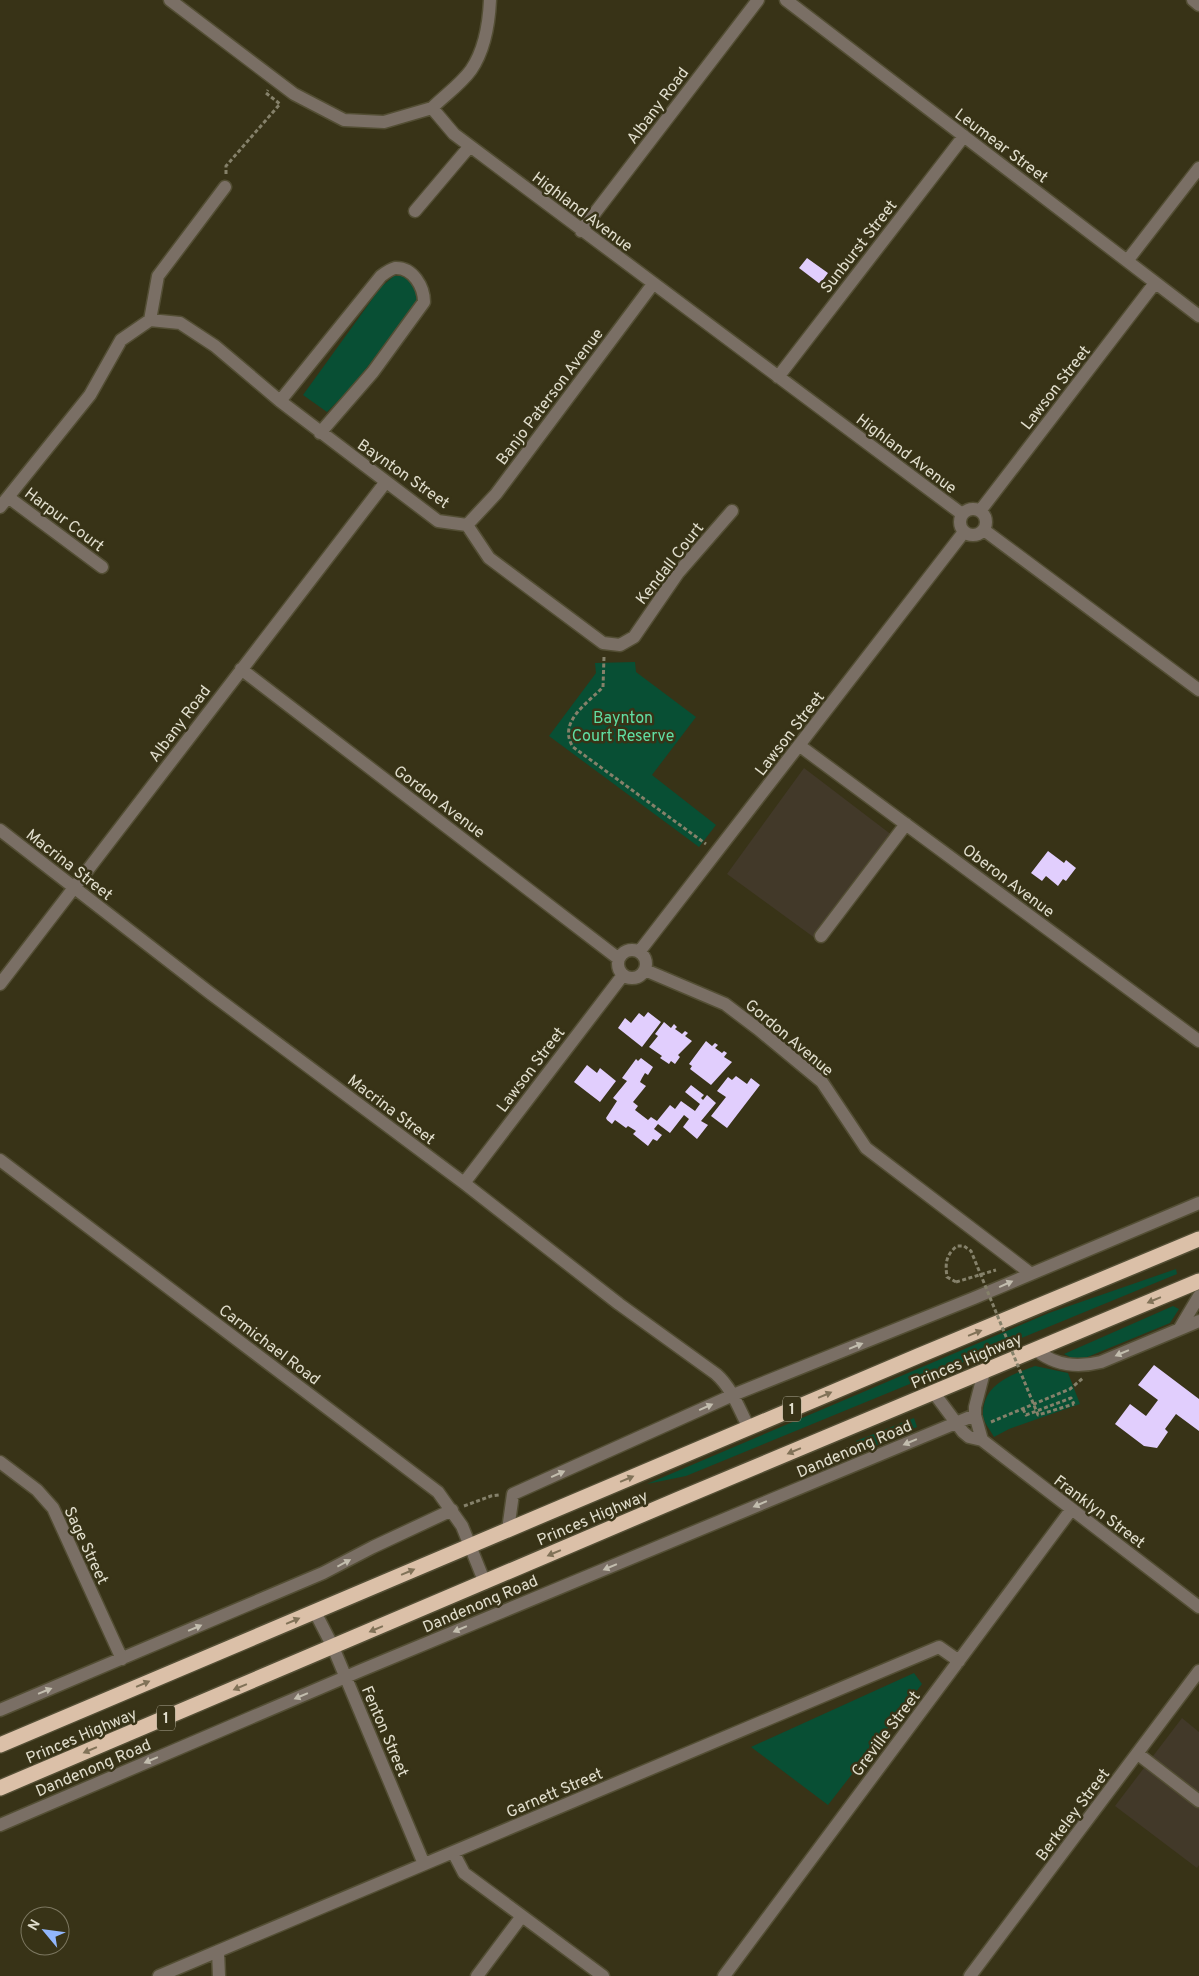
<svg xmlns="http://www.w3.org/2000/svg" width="1199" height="1976" font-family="Overpass,sans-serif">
<rect width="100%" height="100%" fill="#383317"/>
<!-- commercial -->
<path fill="#423929" d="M804,768L901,842L823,944L727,874Z
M1182,1718L1199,1732V1865L1197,1868L1115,1806Z"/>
<!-- green -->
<path fill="#084f34" d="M394,276H407L416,288L417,301L354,385L327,412L303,395L381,287Z
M635,662L636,672L696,717L652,775L716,825L699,847L549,736L596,673L595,663Z
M1176,1269L1177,1274L686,1476L647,1484L1049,1313Z
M1173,1306L1179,1309L1170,1323L1085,1358L1074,1359L1064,1354Z
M1035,1366L1068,1373L1080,1404L1009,1429L994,1437C991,1431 984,1423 983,1416C982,1384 1011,1375 1035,1366Z
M914,1418L917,1427L862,1452L856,1441Z
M914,1673L922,1684L828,1805L751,1747Z"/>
<!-- building -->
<path fill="#e1cefd" d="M807,258L828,273L820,284L799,268Z
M1048,851L1064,863L1066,860L1076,868L1066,881L1063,879L1058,886L1046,876L1042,881L1031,873Z
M648,1012L661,1022L642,1047L618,1028L625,1018L631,1023L639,1013L644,1017Z
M664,1022L671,1028L674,1024L677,1027L675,1029L682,1034L685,1031L688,1033L685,1036L692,1041L678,1055L680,1057L675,1064L671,1061L669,1064L660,1058L662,1056L649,1047L658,1036L655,1034Z
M706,1041L712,1046L715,1043L718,1045L715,1048L722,1053L724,1051L727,1053L724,1057L732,1062L711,1085L690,1069L692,1066L689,1064Z
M641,1058L653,1067L648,1075L645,1073L642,1078L640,1082L646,1086L633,1102L638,1106L635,1110L648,1120L651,1117L657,1121L670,1105L675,1109L681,1101L695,1111L700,1104L685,1092L691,1085L704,1095L701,1098L703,1100L707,1095L716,1103L701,1121L708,1125L697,1139L683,1127L689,1119L684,1115L670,1133L658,1124L654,1129L662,1135L657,1141L653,1139L648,1146L633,1134L636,1131L628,1126L626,1128L615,1120L612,1124L607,1120L606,1118L617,1101L613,1098L627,1081L622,1078L636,1059L638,1061Z
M587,1065L597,1073L600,1068L616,1081L600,1102L574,1082Z
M736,1076L747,1084L751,1078L760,1085L727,1128L711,1116L726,1097L717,1091L728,1077L732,1080Z
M1154,1365L1199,1399V1431L1176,1414L1165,1429L1168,1432L1157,1448L1144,1446L1115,1424L1130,1404L1146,1416L1158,1400L1138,1385Z"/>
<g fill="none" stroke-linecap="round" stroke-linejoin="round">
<defs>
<path id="minor" d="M170,0L294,94L344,120L384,122L432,108L454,134L962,514
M786,0L1199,316
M1193,0L1199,5
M432,108C444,96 461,84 471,70C484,51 489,23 490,0
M415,211L470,146
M581,231L758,0
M1127,261L1199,168
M150,320L180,323L215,346L280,401L438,521L467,525L489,558L603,643L620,645L634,637L678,573L732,511
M778,377L964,136
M280,401L381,276C385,273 391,269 395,268C413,267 424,287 424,302L373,372L320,433
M8,497L102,567
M0,507L90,395L121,340L150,320L158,276L225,187
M960 522a13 13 0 1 1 26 0a13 13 0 1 1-26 0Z
M980,511L1155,283
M467,525L496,494L653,284
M984,530L1199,690
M241,669L619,959
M800,746L1199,1041
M0,830L210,993L464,1183L619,1304L716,1374C732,1388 739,1409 749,1428
M821,936L906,824
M618 964a14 14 0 1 1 28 0a14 14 0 1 1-28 0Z
M639,952L964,532
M645,970L725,1004L758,1029L822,1082L866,1148L1030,1273
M0,984L385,483
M0,1160L438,1492L462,1526L485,1583
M464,1183L623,975
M1180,1328L1199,1296
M1036,1350C1056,1366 1077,1368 1101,1362L1199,1321
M934,1393L963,1432L969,1437L982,1440L1199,1607
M982,1440L975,1415V1407L984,1372
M0,1462L37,1490L53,1508L122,1659
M508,1530L513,1494L733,1395L974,1298L1199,1203
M315,1612L333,1647L424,1864
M0,1710L323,1573L373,1547L452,1510
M1138,1754L1199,1801
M0,1825L362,1670L975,1415
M453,1852L464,1873L603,1976
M218,1951L219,1976
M159,1976L939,1647L959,1661
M477,1976L522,1916
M724,1976L1071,1510
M970,1976L1199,1671"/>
<path id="highway" d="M0,1745L918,1356L1199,1239
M0,1788L679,1499L1199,1281"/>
</defs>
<!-- minor casing -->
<use href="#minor" stroke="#534e34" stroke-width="15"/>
<!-- highway casing -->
<use href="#highway" stroke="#534e34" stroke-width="18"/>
<!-- path -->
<path stroke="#85816a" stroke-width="3" stroke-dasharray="4 2.5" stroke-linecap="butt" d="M226,174V166L280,104L266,93L268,90
M604,657L603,687C588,703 557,722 573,747L706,844
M956,1282L996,1270
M1023,1409L1026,1415L1071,1398L1074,1404
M991,1422L1070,1389L1083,1378
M834,1454L852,1447
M464,1506L491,1496L499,1495"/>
<!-- minor -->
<use href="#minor" stroke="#7a6f65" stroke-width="12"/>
<!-- highway -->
<use href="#highway" stroke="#dbc0a8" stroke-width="15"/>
<!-- path-bridge -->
<path stroke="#85816a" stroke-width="3" stroke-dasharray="4 2.5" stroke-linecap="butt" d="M956,1282L947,1277C945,1263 946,1255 957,1246H964L971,1251L1038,1415L1074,1404"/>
</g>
<!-- one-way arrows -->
<defs><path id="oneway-solid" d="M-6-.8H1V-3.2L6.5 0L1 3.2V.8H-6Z" transform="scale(1.25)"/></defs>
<g fill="#c2bdae">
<use href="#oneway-solid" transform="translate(1006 1284) rotate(-24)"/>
<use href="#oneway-solid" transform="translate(856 1346) rotate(-22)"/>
<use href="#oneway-solid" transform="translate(1122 1353) rotate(157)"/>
<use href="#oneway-solid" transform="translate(706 1407) rotate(-24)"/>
<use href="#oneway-solid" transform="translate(910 1442) rotate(157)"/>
<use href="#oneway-solid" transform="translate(558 1474) rotate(-24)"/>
<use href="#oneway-solid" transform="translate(760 1504) rotate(157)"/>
<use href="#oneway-solid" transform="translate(344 1563) rotate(-28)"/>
<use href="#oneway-solid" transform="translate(610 1567) rotate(157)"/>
<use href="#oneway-solid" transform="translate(195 1628) rotate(-23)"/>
<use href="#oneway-solid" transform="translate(460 1629) rotate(157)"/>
<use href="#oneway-solid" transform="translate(45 1691) rotate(-22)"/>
<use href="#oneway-solid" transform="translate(301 1696) rotate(157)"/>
<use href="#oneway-solid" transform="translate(151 1760) rotate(157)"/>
</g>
<g fill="#817258">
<use href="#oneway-solid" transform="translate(1154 1300) rotate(157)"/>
<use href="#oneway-solid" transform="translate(975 1333) rotate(-22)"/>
<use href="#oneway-solid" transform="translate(825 1395) rotate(-23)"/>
<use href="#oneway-solid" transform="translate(794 1451) rotate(157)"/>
<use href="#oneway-solid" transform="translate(627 1479) rotate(-23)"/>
<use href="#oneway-solid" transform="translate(554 1553) rotate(157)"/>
<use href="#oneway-solid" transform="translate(408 1572) rotate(-23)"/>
<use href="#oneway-solid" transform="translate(293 1621) rotate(-23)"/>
<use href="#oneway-solid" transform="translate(376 1629) rotate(157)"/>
<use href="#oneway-solid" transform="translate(143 1684) rotate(-23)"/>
<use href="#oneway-solid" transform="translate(240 1687) rotate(157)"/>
<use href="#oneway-solid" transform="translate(90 1750) rotate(157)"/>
</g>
<g text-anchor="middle" stroke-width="5" stroke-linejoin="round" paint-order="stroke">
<!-- shield labels -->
<g fill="#383317" stroke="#aeab96" stroke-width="1">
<rect x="783" y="1396.5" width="18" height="25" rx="4"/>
<rect x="157" y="1705.5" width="18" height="25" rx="4"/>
</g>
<g font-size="15" font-weight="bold" fill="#e1decd">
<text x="792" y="1414">1</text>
<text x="166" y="1723">1</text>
</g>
<!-- street labels -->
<g font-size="16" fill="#e1decd" stroke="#383317">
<text transform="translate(657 105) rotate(-53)" y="6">Albany Road</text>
<text transform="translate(1002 145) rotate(37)" y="6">Leumear Street</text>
<text transform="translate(583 211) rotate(37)" y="6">Highland Avenue</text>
<text transform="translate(858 246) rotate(-52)" y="6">Sunburst Street</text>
<text transform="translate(1055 387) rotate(-52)" y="6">Lawson Street</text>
<text transform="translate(549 396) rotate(-53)" y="6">Banjo Paterson Avenue</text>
<text transform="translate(907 453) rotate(37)" y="6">Highland Avenue</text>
<text transform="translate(404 473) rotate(35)" y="6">Baynton Street</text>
<text transform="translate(65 519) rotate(37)" y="6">Harpur Court</text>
<text transform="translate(669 563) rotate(-52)" y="6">Kendall Court</text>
<text transform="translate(179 723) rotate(-53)" y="6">Albany Road</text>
<text transform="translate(789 733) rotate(-52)" y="6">Lawson Street</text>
<text transform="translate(440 801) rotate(37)" y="6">Gordon Avenue</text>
<text transform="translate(70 864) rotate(38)" y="6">Macrina Street</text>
<text transform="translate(1009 880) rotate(37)" y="6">Oberon Avenue</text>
<text transform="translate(790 1037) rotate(40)" y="6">Gordon Avenue</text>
<text transform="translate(530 1069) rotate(-53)" y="6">Lawson Street</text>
<text transform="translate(392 1109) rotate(37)" y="6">Macrina Street</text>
<text transform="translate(270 1344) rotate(37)" y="6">Carmichael Road</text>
<text transform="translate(966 1360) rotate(-23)" y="6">Princes Highway</text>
<text transform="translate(854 1448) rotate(-23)" y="6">Dandenong Road</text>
<text transform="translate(1100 1511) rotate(37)" y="6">Franklyn Street</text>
<text transform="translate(592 1517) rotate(-23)" y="6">Princes Highway</text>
<text transform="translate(87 1545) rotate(65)" y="6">Sage Street</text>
<text transform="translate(480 1603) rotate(-23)" y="6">Dandenong Road</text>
<text transform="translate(386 1731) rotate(67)" y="6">Fenton Street</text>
<text transform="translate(885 1733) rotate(-53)" y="6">Greville Street</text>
<text transform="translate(81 1735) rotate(-23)" y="6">Princes Highway</text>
<text transform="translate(93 1767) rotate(-23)" y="6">Dandenong Road</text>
<text transform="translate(554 1792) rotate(-23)" y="6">Garnett Street</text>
<text transform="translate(1072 1814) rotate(-53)" y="6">Berkeley Street</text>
</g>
<!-- park labels -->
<g font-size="16" fill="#60dea3" stroke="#383317">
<text x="623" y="723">Baynton<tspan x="623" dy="18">Court Reserve</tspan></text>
</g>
</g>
<!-- north arrow -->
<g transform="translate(45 1931) rotate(299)"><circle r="24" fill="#383317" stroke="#7c7760"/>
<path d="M0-4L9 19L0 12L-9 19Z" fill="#92b7fd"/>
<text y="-8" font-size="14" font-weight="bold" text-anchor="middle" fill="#e1decd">N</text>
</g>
</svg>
